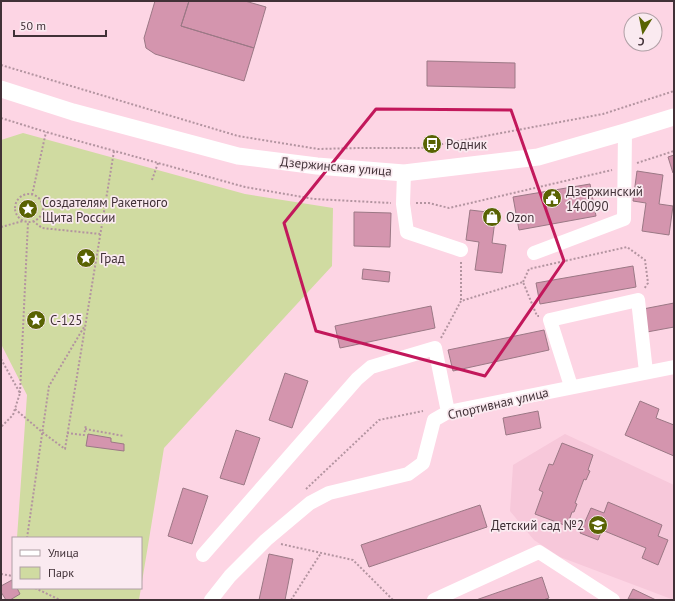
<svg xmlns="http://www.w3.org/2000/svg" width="675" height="601" font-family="'PT Sans',sans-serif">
<rect width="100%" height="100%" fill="#fdd5e4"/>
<!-- built -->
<path fill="#f7c8da" d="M565,434L674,485V600L560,557L534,540L510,511L513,465Z"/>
<!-- green -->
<path fill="#d0dba1" d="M23,133L245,194L333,208L332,266L164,448L139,600H13L14,588H141V538H17L27,395L1,344V140Z"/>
<!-- building -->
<path fill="#d495ae" stroke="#9b7885" d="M155,1H189L181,26L254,48L244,81L155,54L146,48L144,38Z
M189,1H245L266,7L254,48L181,26Z
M427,61L515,63V88L427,86Z
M674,155V173H673L668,157Z
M637,171L663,175L659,204L673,206L669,235L642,231L646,203L633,201Z
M590,184L596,216L519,230L513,197Z
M470,210L496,213L492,243L506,245L502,273L475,270L479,242L466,240Z
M354,212L391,213L390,247L354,246Z
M633,266L636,287L540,304L536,283Z
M363,269L390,272L389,282L362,279Z
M674,303V327L647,332L643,309Z
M431,306L435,328L340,348L335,326Z
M544,330L549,350L453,371L448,350Z
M285,373L308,381L292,428L269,420Z
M640,401L659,409L656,418L674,425V456L625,435Z
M538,411L541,428L506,435L503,418Z
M236,430L260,438L244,485L220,478Z
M88,434L111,438V442L124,444V451L86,446Z
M562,443L593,455L588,470L590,471L586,480L584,479L575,503L577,504L574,512H572L567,526L535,514L543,492L539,490L549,464L553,465Z
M183,488L208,496L192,544L168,536Z
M608,502L662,525L658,536L668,540L658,565L642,558L646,548L602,530L598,540L580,533L591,508L604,513Z
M480,505L487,527L369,567L361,545Z
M269,554L293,559L285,600H259Z
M542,577L549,598L543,600H476Z
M12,580L13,588H17L20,594L10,600H6L1,592V586Z
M633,589L656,600L628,599Z"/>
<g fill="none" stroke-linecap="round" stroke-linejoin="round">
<!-- path -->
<path stroke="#b394a0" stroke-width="2" stroke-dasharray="2 2" stroke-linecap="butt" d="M1,65L238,136L318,149L359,148H421L603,114L674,91
M1,118L46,132L245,187L314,199L391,203
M637,163L674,151
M152,180L158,163
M15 208a14 14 0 1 1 28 0a14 14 0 1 1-28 0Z
M32,195L46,132
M416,203H429L449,208L612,170
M33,221L42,228L100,234
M1,227L23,221
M461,262V301
M523,282L529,269L627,247L645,260L648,283L644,289
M441,338L461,301L523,282L537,316H539
M1,359L20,393L13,415L1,427
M20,393L28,222
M15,409L42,432L65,449L114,151
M85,429L124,436
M67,433L84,435L86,425
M306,489L379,420L423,411
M27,538L49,386L84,327
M281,544L353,560L393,600
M1,574L13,576
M35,588L60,600
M291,600L321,553"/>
<!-- minor -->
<path stroke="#fff" stroke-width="14" d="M404,173L403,204L407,232L461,250
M534,253L624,219L625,132
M573,386L570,383L550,320L638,300L646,372
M203,555L357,379L371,367L435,348L448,412
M211,600L230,576L266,540L310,503L329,493L408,474L423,463L434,420L448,412L674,367
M434,600L539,552L613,600"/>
<!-- major -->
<path stroke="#fff" stroke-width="17" d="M1,89L73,112L238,156L317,166L404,173L538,157L625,132L674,117"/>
</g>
<!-- marked area -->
<path fill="none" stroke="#c2185b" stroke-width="3" stroke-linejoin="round" d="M376,109L511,110L564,261L485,376L316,331L284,223Z"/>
<!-- icons -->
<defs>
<symbol id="bus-disc" viewBox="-11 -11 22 22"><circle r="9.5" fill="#596303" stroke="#faeaf0"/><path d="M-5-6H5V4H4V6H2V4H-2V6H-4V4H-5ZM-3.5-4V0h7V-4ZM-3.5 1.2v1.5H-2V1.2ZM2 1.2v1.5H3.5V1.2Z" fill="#fff"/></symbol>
<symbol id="civic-disc" viewBox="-11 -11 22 22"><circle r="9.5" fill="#596303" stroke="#faeaf0"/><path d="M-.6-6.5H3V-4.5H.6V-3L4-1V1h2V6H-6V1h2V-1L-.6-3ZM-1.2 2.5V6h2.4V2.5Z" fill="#fff"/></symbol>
<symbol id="sight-disc" viewBox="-11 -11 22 22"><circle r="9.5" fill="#596303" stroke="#faeaf0"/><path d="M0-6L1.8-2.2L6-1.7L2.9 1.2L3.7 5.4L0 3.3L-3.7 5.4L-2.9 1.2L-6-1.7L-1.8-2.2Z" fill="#fff"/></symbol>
<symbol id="shop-disc" viewBox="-11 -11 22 22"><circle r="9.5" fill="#596303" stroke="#faeaf0"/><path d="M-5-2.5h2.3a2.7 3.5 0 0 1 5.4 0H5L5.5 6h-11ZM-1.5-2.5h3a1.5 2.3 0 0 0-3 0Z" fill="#fff"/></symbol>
<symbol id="school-disc" viewBox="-11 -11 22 22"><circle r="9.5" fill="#596303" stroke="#faeaf0"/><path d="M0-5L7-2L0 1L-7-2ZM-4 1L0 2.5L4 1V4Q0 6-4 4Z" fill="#fff"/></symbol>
</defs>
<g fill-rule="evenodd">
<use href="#bus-disc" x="421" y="133" width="22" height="22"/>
<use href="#civic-disc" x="541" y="187" width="22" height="22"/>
<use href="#sight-disc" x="17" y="198" width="22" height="22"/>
<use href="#shop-disc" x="481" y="206" width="22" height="22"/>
<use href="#sight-disc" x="75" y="247" width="22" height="22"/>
<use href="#sight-disc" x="25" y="309" width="22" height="22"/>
<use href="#school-disc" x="587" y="514" width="22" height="22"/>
</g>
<g text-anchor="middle" stroke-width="3.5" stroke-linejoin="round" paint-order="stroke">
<!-- poi labels -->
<g font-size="13" fill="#413137" stroke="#faeaf0" text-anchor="start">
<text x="446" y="149">Родник</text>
<text x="566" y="196">Дзержинский<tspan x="566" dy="15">140090</tspan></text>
<text x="42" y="207">Создателям Ракетного<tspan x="42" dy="15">Щита России</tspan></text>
<text x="506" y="222">Ozon</text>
<text x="100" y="263">Град</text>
<text x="50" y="325">С-125</text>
<text x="584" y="530" text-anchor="end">Детский сад №2</text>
</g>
<!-- street labels -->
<g font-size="13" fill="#413137" stroke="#faeaf0">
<text transform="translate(336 166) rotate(5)" y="5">Дзержинская улица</text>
<text transform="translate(498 403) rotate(-13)" y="5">Спортивная улица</text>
</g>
</g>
<!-- border -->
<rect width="675" height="601" fill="none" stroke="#413137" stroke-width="4"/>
<!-- legend -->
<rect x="12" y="537" width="130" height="52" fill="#faeaf0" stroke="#b0a0a6"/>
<rect x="20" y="550" width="20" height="6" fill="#ffffff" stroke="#b0a0a6"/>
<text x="48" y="557" font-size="12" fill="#413137">Улица</text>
<rect x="20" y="567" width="20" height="12" fill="#d0dba1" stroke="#b0a0a6"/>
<text x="48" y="577" font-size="12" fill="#413137">Парк</text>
<!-- north arrow -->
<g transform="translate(643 32) rotate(190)"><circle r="19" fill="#faeaf0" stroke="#b0a0a6"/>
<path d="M0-3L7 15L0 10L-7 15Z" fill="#596303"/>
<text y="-6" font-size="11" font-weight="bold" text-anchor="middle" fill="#413137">С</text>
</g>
<!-- scale -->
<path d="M14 30v6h92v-6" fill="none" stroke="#413137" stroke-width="2"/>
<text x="20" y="30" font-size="12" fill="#413137" stroke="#faeaf0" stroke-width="3" paint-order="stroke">50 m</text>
</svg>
